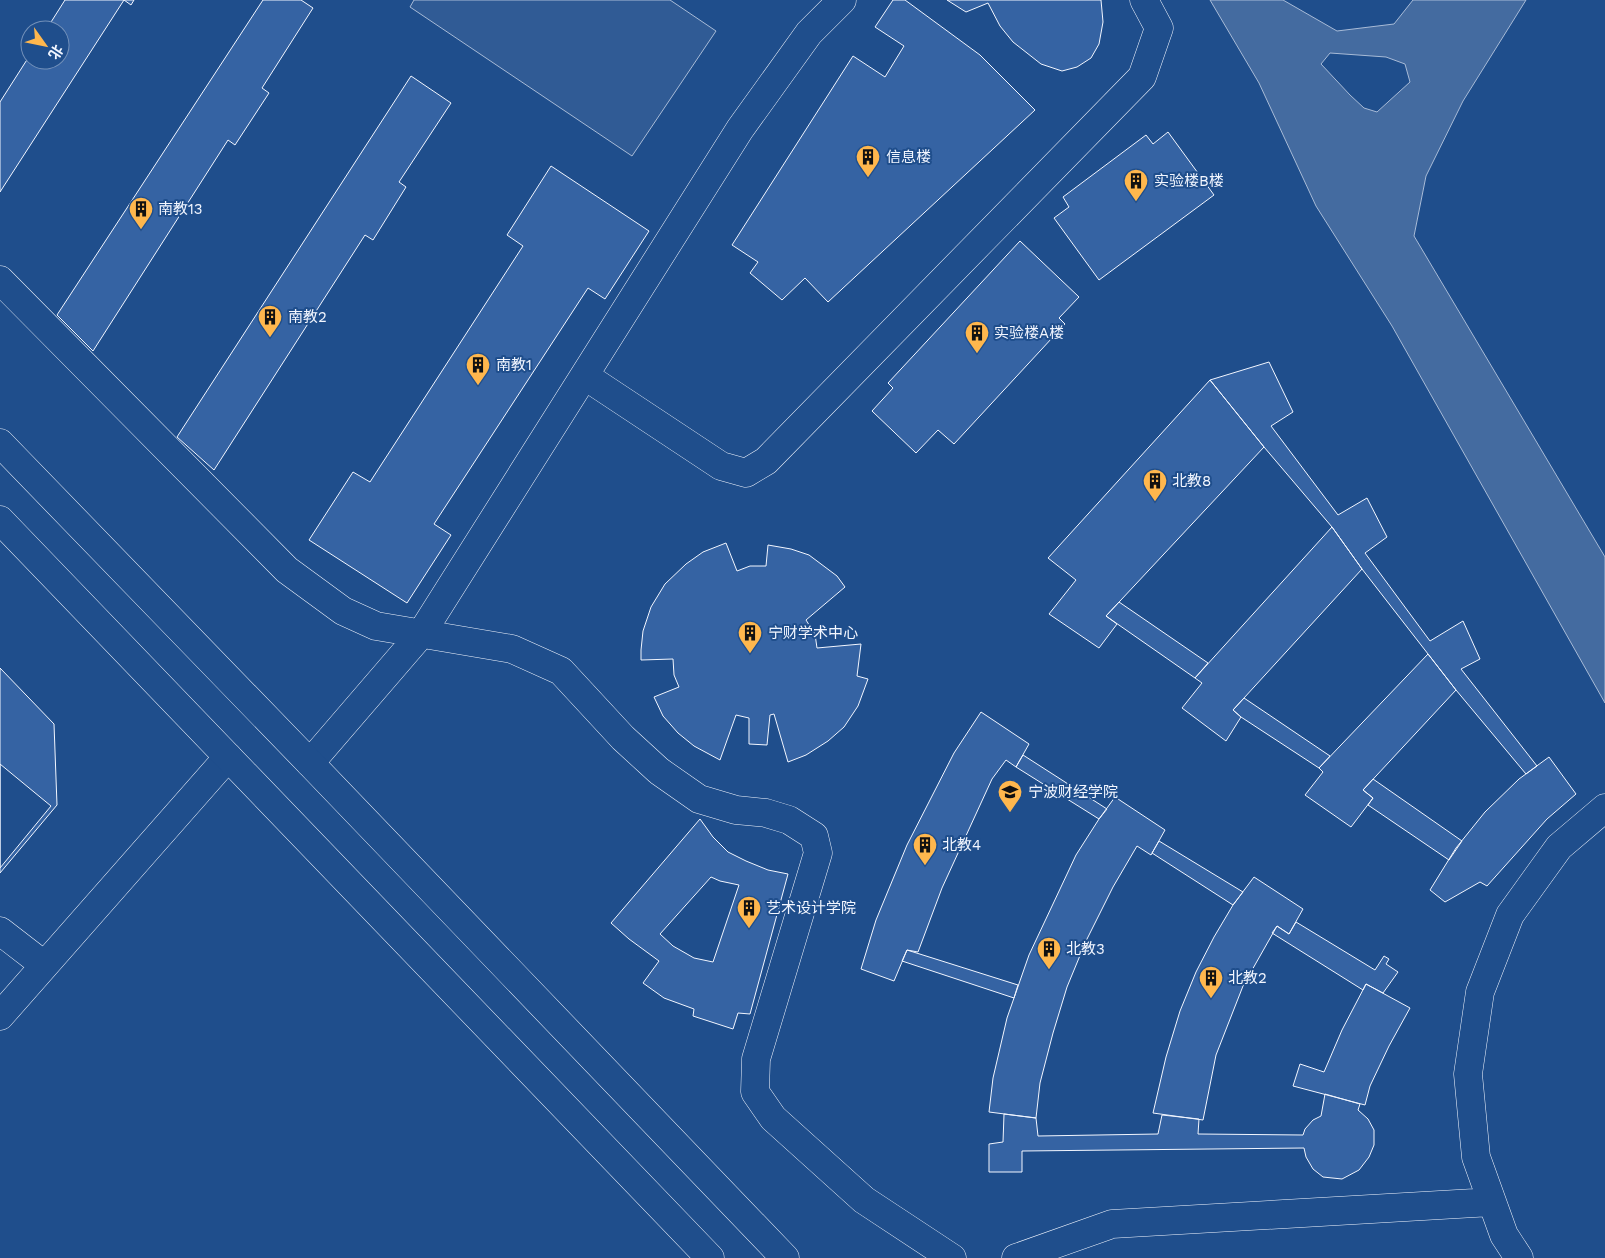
<svg xmlns="http://www.w3.org/2000/svg" width="1605" height="1258" font-family="'Work Sans','Noto Sans SC',sans-serif">
<rect width="100%" height="100%" fill="#1f4e8c"/>
<!-- built -->
<path fill="#305b95" stroke="#a8bbd7" d="M414,0H670L716,31L632,156L410,7Z"/>
<!-- water -->
<path fill="#446ba0" stroke="#a8bbd7" fill-rule="evenodd" d="M1210,0H1283L1337,31L1394,24L1413,0H1526L1463,101L1426,176L1414,236L1605,557V703L1392,326L1316,206L1259,83ZM1330,53L1386,57L1405,64L1410,82L1377,112L1364,108L1350,95L1321,64Z"/>
<!-- building -->
<path fill="#3563a3" stroke="#f2f6ff" fill-rule="evenodd" d="M65,0H134L131,5L124,0L0,192V102L30,55V60H60V30H46Z
M263,0H301L313,8L262,88L269,93L235,145L228,140L93,351L57,315Z
M893,0H905L980,55L1035,110L828,302L805,278L782,300L750,273L758,262L732,245L853,56L885,77L904,46L875,27Z
M947,0H1101L1103,22L1099,44L1091,58L1077,67L1062,71L1041,64L1013,42L1000,26L988,3L966,12Z
M411,76L451,103L399,182L406,187L373,240L365,235L214,470L177,437Z
M1168,132L1214,195L1099,280L1054,218L1069,207L1063,197L1146,135L1153,144Z
M551,166L649,231L605,299L588,288L434,524L451,535L407,603L309,540L353,472L370,482L523,246L507,235Z
M1020,241L1079,297L1059,318L1065,324L954,444L938,430L916,453L872,411L893,388L888,383Z
M1269,362L1293,412L1271,426L1338,515L1367,498L1387,537L1365,553L1430,641L1463,621L1480,659L1461,669L1537,766L1526,774L1456,690L1362,569L1332,527L1264,447L1210,380Z
M1210,380L1264,447L1106,616L1117,624L1099,648L1049,614L1076,580L1048,558Z
M1332,527L1362,569L1233,710L1241,717L1226,741L1182,708L1202,683L1195,678Z
M726,543L737,571L750,566H766L768,545L791,549L809,555L837,576L845,587L806,620L815,634L817,648L861,644L857,676L868,679L858,706L844,727L828,741L806,755L788,762L774,714L770,715L767,745L749,744V718L736,715L720,760L694,746L678,733L663,716L654,697L679,687L674,675L673,659L641,660V650L643,631L651,607L665,584L686,564L703,552Z
M1119,602L1208,663L1195,678L1106,616Z
M1428,654L1456,690L1363,790L1373,798L1351,827L1305,795L1323,772L1319,768Z
M0,668L54,724L57,805L0,873Z
M1244,698L1330,756L1319,768L1241,717L1233,710Z
M981,712L1029,744L1016,767L1006,760L992,779L942,888L918,952L907,950L894,981L861,969L876,920L907,845L954,753Z
M1023,755L1107,809L1099,819L1016,767Z
M1549,757L1576,794L1547,819L1487,886L1480,882L1445,902L1430,890L1456,848L1485,812L1519,779Z
M0,764L51,806L0,868Z
M1373,779L1462,841L1449,860L1368,805L1373,798L1363,790Z
M1115,797L1165,830L1151,855L1137,846L1113,887L1086,941L1067,987L1053,1033L1040,1083L1036,1118L989,1112L993,1078L1007,1018L1029,955L1076,855L1099,819Z
M700,819L713,837L728,852L746,861L768,870L788,874L750,1014L738,1013L733,1029L693,1016L694,1009L664,998L643,983L659,961L629,939L611,923ZM711,877L720,881L739,885L713,962L694,958L673,946L660,934Z
M1159,841L1243,892L1233,905L1152,853Z
M1254,877L1303,909L1289,934L1277,926L1243,986L1216,1055L1203,1120L1153,1113L1166,1057L1180,1011L1196,972L1214,937L1233,905Z
M1296,922L1375,970L1384,956L1389,959L1386,964L1398,972L1383,993L1366,984L1363,990L1272,933L1277,926L1289,934Z
M907,950L1018,985L1014,998L902,961Z
M1366,984L1410,1008L1389,1046L1370,1086L1365,1105L1293,1086L1300,1064L1324,1072L1342,1030Z
M1325,1094L1360,1104L1358,1110L1368,1119L1374,1130V1145L1369,1157L1359,1170L1342,1179L1323,1177L1313,1169L1306,1157L1304,1148L1022,1151V1172H989V1144L1003,1142L1004,1114L1036,1118L1038,1136L1158,1134L1162,1115L1199,1119L1198,1134L1303,1135L1305,1129L1313,1120L1321,1116Z"/>
<g fill="none" stroke-linecap="round" stroke-linejoin="round">
<defs>
<path id="minor" d="M0,280L287,570L343,611L376,626L512,649L561,671L623,738L659,771L699,799L736,810L766,813L789,820L814,836L818,853L756,1059L755,1092L773,1118L864,1200L952,1258
M585,376L721,466L746,473L766,461L1142,77L1159,28L1144,0
M310,763L421,634L740,129L809,33L842,0
M0,931L44,965
M0,1016L228,757
M1016,1258L1112,1224L1492,1202
M1519,1258L1504,1235L1476,1157L1468,1074L1480,992L1510,915L1559,847L1605,808"/>
<path id="major" d="M0,443L310,763L785,1258
M0,520L710,1258"/>
</defs>
<!-- minor casing -->
<use href="#minor" stroke="#f2f6ff" stroke-width="29"/>
<!-- major casing -->
<use href="#major" stroke="#f2f6ff" stroke-width="29"/>
<!-- minor -->
<use href="#minor" stroke="#1f4e8c" stroke-width="28"/>
<!-- major -->
<use href="#major" stroke="#1f4e8c" stroke-width="28"/>
</g>
<!-- icons -->
<defs>
<symbol id="building-pin" viewBox="-11 -11 22 30"><path d="M0 17L-7.5 6A9.5 9.5 0 1 1 7.5 6Z" fill="#ffb74d" stroke="#1f4e8c"/><path d="M-4-6H4V6H1V3H-1V6H-4ZM-2.5-4.3h1.7v1.8h-1.7ZM.8-4.3h1.7v1.8H.8ZM-2.5-1h1.7V.8h-1.7ZM.8-1h1.7V.8H.8Z" fill="#111"/></symbol>
<symbol id="university-pin" viewBox="-11 -11 22 30"><path d="M0 17L-7.5 6A9.5 9.5 0 1 1 7.5 6Z" fill="#ffb74d" stroke="#1f4e8c"/><path d="M0-5L7-2L0 1L-7-2ZM-4 1L0 2.5L4 1V4Q0 6-4 4Z" fill="#111"/></symbol>
</defs>
<g fill-rule="evenodd">
<use href="#building-pin" x="854" y="143" width="28" height="38"/>
<use href="#building-pin" x="1122" y="167" width="28" height="38"/>
<use href="#building-pin" x="127" y="195" width="28" height="38"/>
<use href="#building-pin" x="256" y="303" width="28" height="38"/>
<use href="#building-pin" x="963" y="319" width="28" height="38"/>
<use href="#building-pin" x="464" y="351" width="28" height="38"/>
<use href="#building-pin" x="1141" y="467" width="28" height="38"/>
<use href="#building-pin" x="736" y="619" width="28" height="38"/>
<use href="#university-pin" x="996" y="778" width="28" height="38"/>
<use href="#building-pin" x="911" y="831" width="28" height="38"/>
<use href="#building-pin" x="735" y="894" width="28" height="38"/>
<use href="#building-pin" x="1035" y="935" width="28" height="38"/>
<use href="#building-pin" x="1197" y="964" width="28" height="38"/>
</g>
<g text-anchor="middle" stroke-width="4" stroke-linejoin="round" paint-order="stroke">
<!-- poi labels -->
<g font-size="15" fill="#f2f6ff" stroke="#1f4e8c" text-anchor="start">
<text x="886" y="162">信息楼</text>
<text x="1154" y="186">实验楼B楼</text>
<text x="158" y="214">南教13</text>
<text x="288" y="322">南教2</text>
<text x="994" y="338">实验楼A楼</text>
<text x="496" y="370">南教1</text>
<text x="1172" y="486">北教8</text>
<text x="768" y="638">宁财学术中心</text>
<text x="1028" y="797">宁波财经学院</text>
<text x="942" y="850">北教4</text>
<text x="766" y="913">艺术设计学院</text>
<text x="1066" y="954">北教3</text>
<text x="1228" y="983">北教2</text>
</g>
</g>
<!-- north arrow -->
<g transform="translate(45 45) rotate(123)"><circle r="24" fill="#1f4e8c" stroke="#7391ba"/>
<path d="M0-4L9 19L0 12L-9 19Z" fill="#ffb74d"/>
<text y="-8" font-size="14" font-weight="bold" text-anchor="middle" fill="#f2f6ff">北</text>
</g>
</svg>
